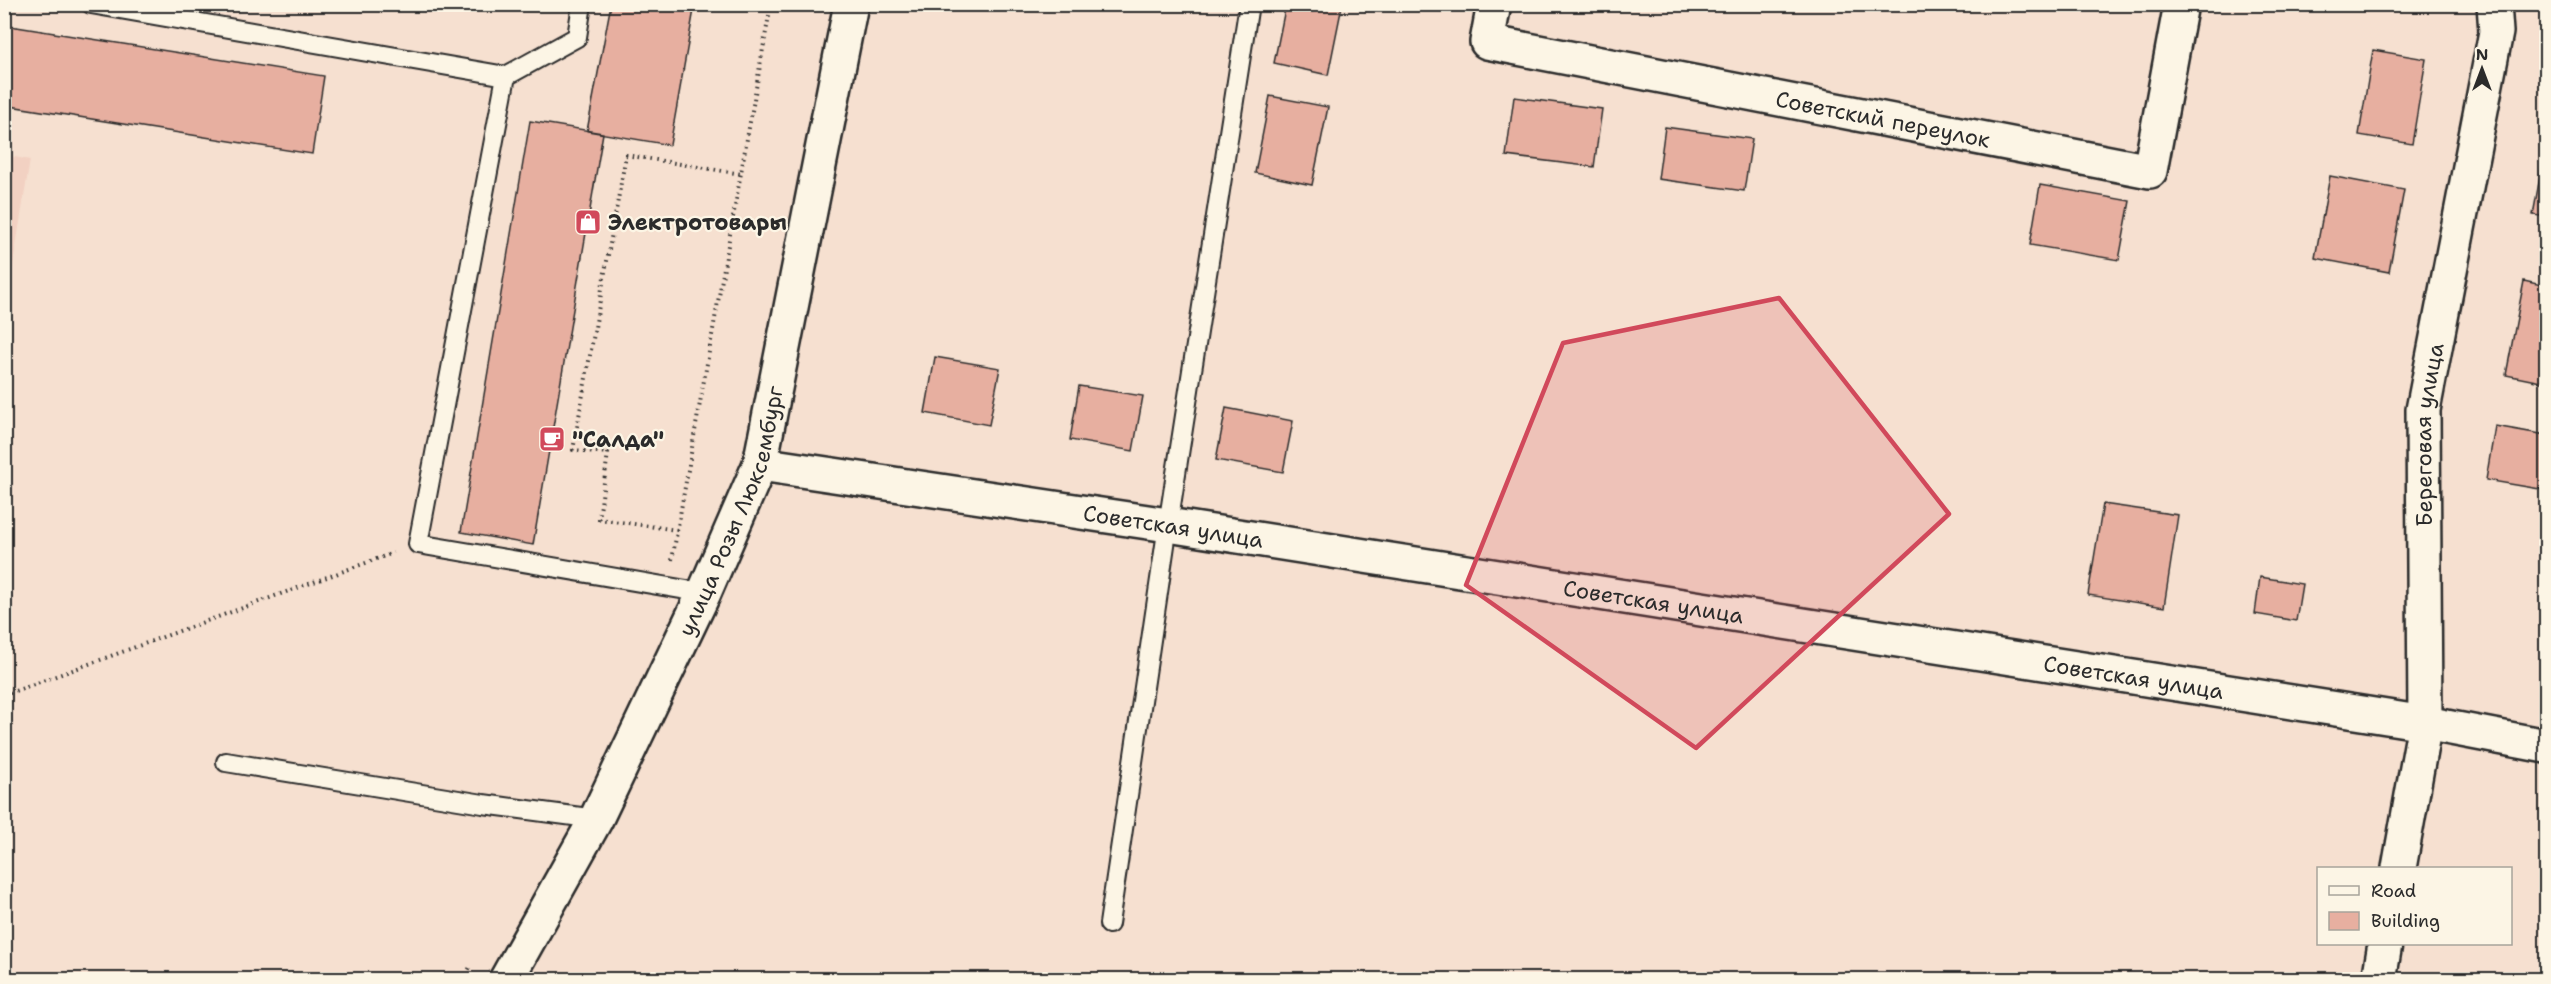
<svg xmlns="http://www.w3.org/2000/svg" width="2551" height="984" font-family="'Shantell Sans',sans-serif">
<rect width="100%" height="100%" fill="#f6e0d0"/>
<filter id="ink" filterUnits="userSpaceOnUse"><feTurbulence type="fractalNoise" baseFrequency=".0167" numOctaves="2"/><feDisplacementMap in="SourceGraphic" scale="12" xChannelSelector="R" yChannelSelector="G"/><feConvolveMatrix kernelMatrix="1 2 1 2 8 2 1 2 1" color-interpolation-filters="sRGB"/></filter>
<g filter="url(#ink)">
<!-- built -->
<path fill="#f2d1c2" d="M5,155L30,160L5,314L4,155Z"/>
<!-- building -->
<path fill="#e7afa0" stroke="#2b2b2b" stroke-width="1.5" d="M611,4H695L670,145L587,131Z
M1286,4L1342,6L1328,75L1274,63Z
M4,25L324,76L312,154L4,105Z
M2373,50L2426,59L2412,144L2359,135Z
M1270,96L1328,107L1312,185L1255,173Z
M1514,97L1602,109L1594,167L1506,156Z
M530,121L603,133L533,545L461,532Z
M1665,127L1752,139L1744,191L1658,179Z
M2546,144V217L2533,215Z
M2330,176L2404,190L2389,272L2315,258Z
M2040,185L2130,201L2119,260L2030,245Z
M2524,281L2546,286V383L2506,375Z
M935,357L1000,368L989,425L925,413Z
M1079,386L1143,396L1133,451L1070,440Z
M1226,408L1293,421L1283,472L1216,460Z
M2495,426L2546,435V490L2486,480Z
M2103,504L2178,515L2164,607L2088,595Z
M2260,577L2302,584L2296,621L2255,614Z"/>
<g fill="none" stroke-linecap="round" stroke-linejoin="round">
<defs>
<path id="service" d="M91,4L506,76L577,37L582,4
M506,76L418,544L704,593
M226,762L483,804L596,819
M1109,924L1168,525L1249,4"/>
<g id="minor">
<path id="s1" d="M1494,4L1487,42L2150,171L2181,4"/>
<path id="s2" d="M760,464L1168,525L2425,723L2546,746"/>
<path id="s3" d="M2399,868L2425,723L2423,410L2496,32L2494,4"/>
<path d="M2379,980L2385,944"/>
</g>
<g id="tertiary">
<path id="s4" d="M506,980L596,819L704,593L760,464L851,4"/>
</g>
</defs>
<!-- service casing -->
<use href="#service" stroke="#2b2b2b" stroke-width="22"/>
<!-- minor casing -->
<use href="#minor" stroke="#2b2b2b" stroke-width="38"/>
<!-- tertiary casing -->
<use href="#tertiary" stroke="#2b2b2b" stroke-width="38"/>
<!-- path -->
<path stroke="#2b2b2b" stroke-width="4" stroke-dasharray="1.5 4.5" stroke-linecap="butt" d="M677,530L599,519L608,453L573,450L626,155L741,174
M672,560L771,4
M4,695L393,553
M463,980L470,967"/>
<!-- service -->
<use href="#service" stroke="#fcf5e5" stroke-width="18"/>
<!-- minor -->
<use href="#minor" stroke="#fcf5e5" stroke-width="33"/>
<!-- tertiary -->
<use href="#tertiary" stroke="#fcf5e5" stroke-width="33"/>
</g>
</g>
<!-- marked area -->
<path fill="#d1495b" fill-opacity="0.2" stroke="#d1495b" stroke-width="4.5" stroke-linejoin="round" d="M1779,298L1949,514L1696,748L1466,585L1563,343Z"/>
<!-- icons -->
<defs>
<symbol id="shop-square" viewBox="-11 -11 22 22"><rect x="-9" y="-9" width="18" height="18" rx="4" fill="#d1495b" stroke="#fcf5e5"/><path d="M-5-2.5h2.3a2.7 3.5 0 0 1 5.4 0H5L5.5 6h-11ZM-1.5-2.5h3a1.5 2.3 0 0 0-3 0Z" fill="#fff"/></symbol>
<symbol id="cafe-square" viewBox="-11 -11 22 22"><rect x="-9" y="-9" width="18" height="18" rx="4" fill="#d1495b" stroke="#fcf5e5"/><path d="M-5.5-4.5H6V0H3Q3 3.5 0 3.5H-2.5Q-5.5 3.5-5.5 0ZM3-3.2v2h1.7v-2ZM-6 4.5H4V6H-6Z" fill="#fff"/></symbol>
</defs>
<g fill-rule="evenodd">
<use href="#shop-square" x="573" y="207" width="30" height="30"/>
<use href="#cafe-square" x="537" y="424" width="30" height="30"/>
</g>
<g text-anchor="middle" stroke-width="4.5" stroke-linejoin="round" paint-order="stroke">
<!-- street labels -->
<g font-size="22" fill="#2b2b2b" stroke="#fcf5e5">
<text dy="8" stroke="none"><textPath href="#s1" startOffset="442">Советский переулок</textPath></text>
<text dy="8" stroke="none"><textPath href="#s3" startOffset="436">Береговая улица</textPath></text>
<text dy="8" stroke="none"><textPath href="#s4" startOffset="522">улица Розы Люксембург</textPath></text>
<text dy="8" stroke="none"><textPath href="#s2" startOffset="418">Советская улица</textPath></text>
<text dy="8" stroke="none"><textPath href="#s2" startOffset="904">Советская улица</textPath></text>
<text dy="8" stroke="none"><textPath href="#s2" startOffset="1390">Советская улица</textPath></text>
</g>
<!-- poi labels -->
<g font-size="22" font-weight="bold" fill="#2b2b2b" stroke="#fcf5e5" text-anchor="start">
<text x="608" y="230">Электротовары</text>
<text x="572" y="447">"Салда"</text>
</g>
</g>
<!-- margin -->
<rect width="2551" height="984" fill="none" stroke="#fcf5e5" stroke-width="24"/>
<rect x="12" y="12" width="2527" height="960" fill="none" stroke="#2b2b2b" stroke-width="2" filter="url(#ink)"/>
<!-- legend -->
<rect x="2317" y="867" width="195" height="78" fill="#fcf5e5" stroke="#a8a49b" stroke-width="1.5"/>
<rect x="2329" y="886" width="30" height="9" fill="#fcf5e5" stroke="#a8a49b" stroke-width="1.5"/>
<text x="2371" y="897" font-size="18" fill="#2b2b2b">Road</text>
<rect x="2329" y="912" width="30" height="18" fill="#e7afa0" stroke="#a8a49b" stroke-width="1.5"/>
<text x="2371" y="927" font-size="18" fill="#2b2b2b">Building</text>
<!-- north arrow -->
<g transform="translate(2482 69)" stroke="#fcf5e5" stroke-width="4.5" paint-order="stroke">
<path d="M0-4.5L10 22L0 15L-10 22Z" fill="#2b2b2b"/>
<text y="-9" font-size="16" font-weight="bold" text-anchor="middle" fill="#2b2b2b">N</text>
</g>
</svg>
